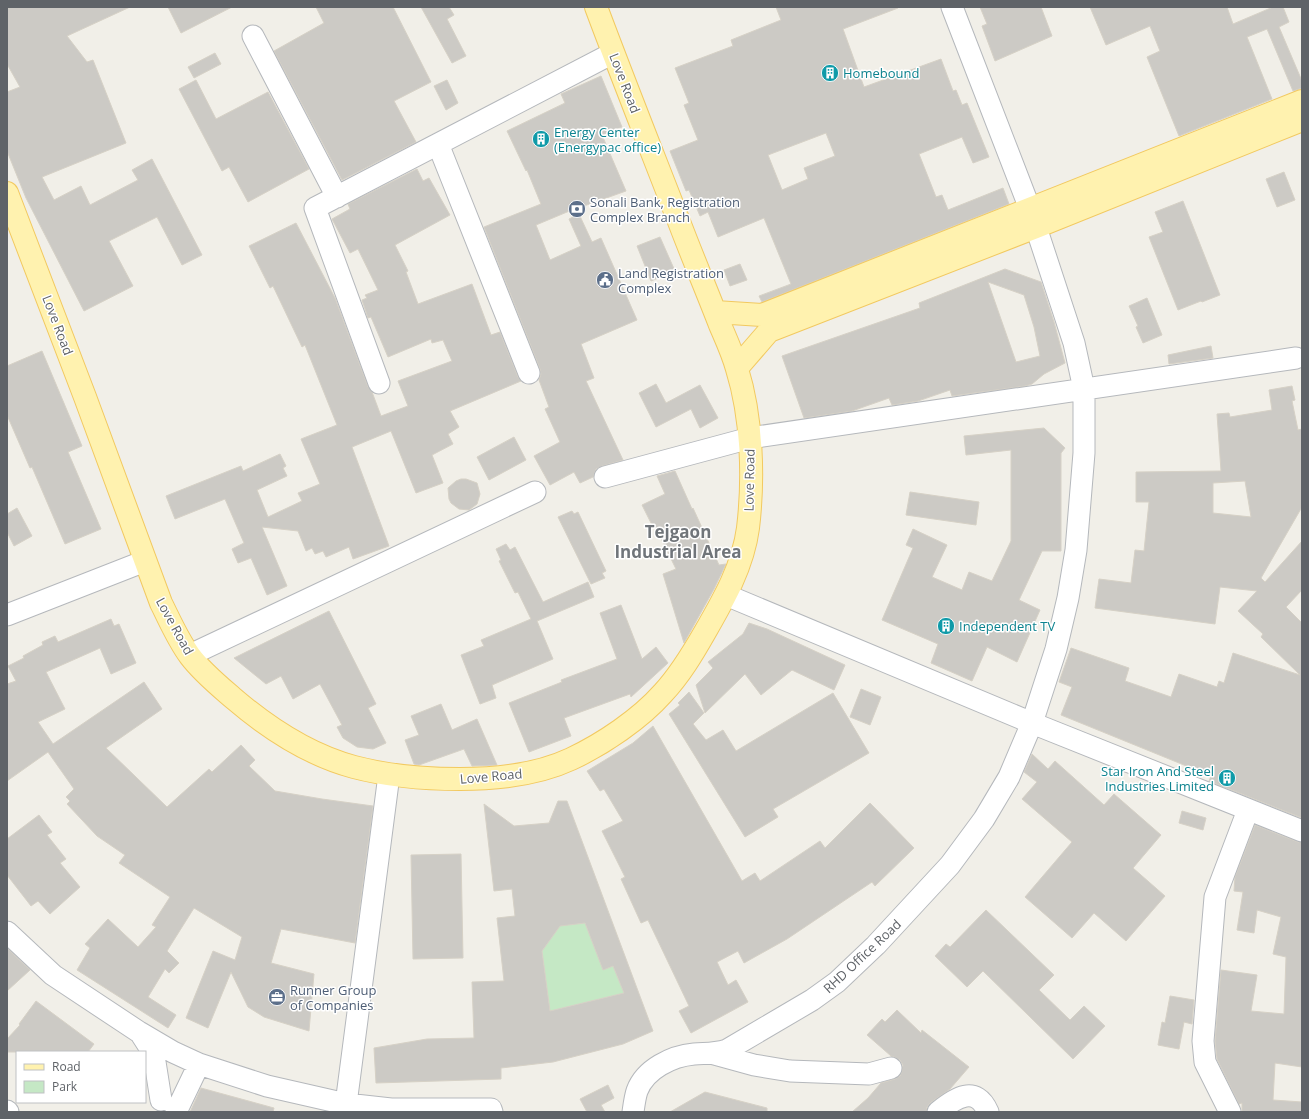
<svg xmlns="http://www.w3.org/2000/svg" width="1309" height="1119" font-family="'Open Sans',sans-serif">
<rect width="100%" height="100%" fill="#f1efe8"/>
<!-- green -->
<path fill="#c5e8c5" d="M585,923L603,969L613,966L624,993L550,1011L542,951L560,925Z"/>
<!-- building -->
<path fill="#cccac5" stroke="#d6d1c6" fill-rule="evenodd" d="M7,7H130L67,36L87,62L93,60L126,143L42,177L54,200L81,186L90,205L138,180L132,170L152,159L202,255L182,265L157,217L109,241L133,286L84,311L26,198L7,151V92L20,87L7,64Z
M168,7H232L181,33Z
M316,7H393L431,82L394,101L416,142L342,180L274,51L324,23Z
M421,7H449L454,15L447,19L466,56L452,63Z
M776,7H898V8L843,29L864,87L941,59L953,91L956,90L962,105L967,103L989,157L973,163L962,137L919,154L936,197L942,195L948,210L1003,188L1009,204L762,302L759,296L791,284L764,218L718,237L708,212L700,216L689,190L686,191L670,151L698,140L684,105L689,103L675,68L733,46L731,40L781,20ZM826,133L835,156L804,168L808,179L782,190L768,155Z
M980,7H1041L1052,36L995,61L982,26L987,24Z
M1090,7H1227L1233,24L1273,7H1283L1289,22L1279,27L1302,81V88L1293,91L1267,29L1247,37L1272,99L1179,136L1147,57L1160,51L1150,26L1106,45Z
M215,53L221,64L194,78L188,67Z
M601,76L622,127L602,135L626,191L567,212L536,225L550,260L581,246L569,219L579,214L592,242L601,238L637,320L581,344L594,378L586,381L623,460L602,466L596,469L593,477L580,483L574,472L550,485L534,456L560,442L545,409L549,407L539,380L541,374L540,369L484,227L541,204L527,170L526,171L507,131L565,103L561,94Z
M196,80L216,119L268,92L309,169L248,202L229,167L222,171L179,89Z
M447,80L458,103L446,110L434,86Z
M417,169L423,181L429,178L450,215L395,245L408,271L406,272L418,304L472,284L491,335L500,332L518,377L521,381L450,411L459,427L448,434L453,444L432,455L443,483L416,493L391,431L352,447L389,546L353,559L349,547L326,557L323,551L315,554L312,548L306,551L298,531L262,527L287,586L267,595L251,558L238,563L232,549L244,543L225,499L175,519L166,496L241,466L243,471L280,454L286,466L283,468L287,476L257,490L268,517L302,501L298,493L320,484L301,439L337,425L305,345L302,347L273,286L270,288L249,246L296,223L335,298L368,387L372,392L381,416L408,406L398,381L452,361L443,340L432,343L431,339L388,357L371,317L368,318L362,300L367,298L365,295L378,290L358,249L350,253L332,219L350,209L348,204Z
M1284,172L1295,200L1277,207L1266,179Z
M1183,201L1220,295L1202,302L1201,301L1178,310L1149,237L1163,232L1155,212Z
M660,237L675,271L651,281L637,246Z
M740,264L747,280L730,286L724,270Z
M1005,269L1041,282L1054,322L1065,363L1044,374L1032,384L1025,386L952,396L950,390L918,401L892,405L889,398L852,411L804,418L782,356L920,308L919,303ZM988,282L1024,295L1034,327L1040,356L1016,362Z
M1147,298L1162,335L1143,343L1136,327L1138,326L1129,306Z
M1211,346L1213,358L1169,364L1168,355Z
M42,351L82,446L68,452L101,529L65,544L32,467L30,468L7,415V366Z
M656,384L666,403L700,385L718,418L700,428L691,409L656,427L639,393Z
M1292,386L1295,400L1292,401L1298,430L1302,429V507L1261,578L1265,582L1302,541V590L1286,607L1302,623V818L1209,781L1211,776L1061,715L1072,687L1059,682L1071,648L1129,668L1125,681L1171,697L1179,674L1217,687L1219,681L1224,683L1233,653L1300,675L1261,637L1263,634L1238,611L1257,591L1220,587L1215,624L1095,608L1099,579L1131,583L1135,550L1144,551L1149,502H1136V472L1221,471L1217,414L1229,413L1230,417L1272,410L1269,390ZM1245,481L1251,517L1213,513V483Z
M1044,428L1065,448L1061,453V551H1042L1019,600L1040,610L1017,662L987,647L972,681L931,663L938,644L882,620L913,548L906,545L913,529L947,545L932,577L962,590L969,572L992,581L1011,541V450L966,455L964,436Z
M514,437L526,460L489,480L477,457Z
M675,471L692,509L693,508L719,565L726,564L714,589L684,643L663,574L676,569L654,524L652,525L642,505L665,494L657,476Z
M461,479H466L477,483L480,494L477,504L469,510L459,509L451,503L449,499L448,488L456,481Z
M910,492L979,502L976,525L906,515Z
M17,508L32,536L14,546L7,532V514Z
M572,511L574,514L578,512L606,571L602,573L605,578L591,584L558,517Z
M506,544L510,550L515,547L543,602L588,582L594,597L537,621L553,659L492,685L496,698L480,704L461,655L484,646L481,640L531,619L518,592L515,593L499,561L501,560L496,549Z
M621,605L642,659L656,647L668,663L631,697L630,694L564,718L571,736L529,752L509,703L562,682L561,680L617,659L600,613Z
M329,611L376,704L368,708L386,743L373,749L357,747L343,738L337,727L342,725L320,684L293,699L281,676L266,684L234,658Z
M111,619L114,626L119,624L136,663L111,674L100,648L46,672L65,709L38,722L53,744L144,682L162,709L106,748L167,807L209,769L212,772L241,745L255,760L249,766L275,791L322,799L373,806L355,943L281,929L271,963L314,974L309,1031L264,1017L248,1007L231,972L208,1028L186,1018L213,951L235,960L242,937L194,908L167,951L179,963L169,973L165,969L148,997L176,1015L168,1028L77,970L90,948L85,944L108,919L138,947L156,927L152,925L170,897L119,863L125,855L97,836L67,804L70,801L66,797L74,789L48,752L7,781V684L16,681L8,666L24,658L23,656L43,645L42,642L55,636L58,642Z
M749,623L767,629L845,665L834,690L792,670L761,695L745,674L705,713L696,685L713,668L708,662L743,634Z
M861,689L881,697L870,725L850,717Z
M689,692L704,713L693,724L706,740L723,730L736,751L833,693L869,753L773,809L778,817L745,837L669,714L680,705L678,703Z
M441,704L452,730L477,719L497,765L472,766L464,749L419,765L414,764L405,740L419,735L411,716Z
M653,726L742,881L755,873L760,881L820,841L825,848L870,803L914,848L875,886L872,882L787,939L744,963L738,951L717,962L728,985L736,980L748,1002L691,1033L679,1011L689,1006L648,920L641,923L621,879L625,877L602,831L623,821L604,789L600,791L587,771L633,743Z
M1032,754L1048,769L1055,761L1104,805L1114,794L1161,835L1133,868L1165,896L1126,941L1094,913L1072,938L1025,897L1072,842L1022,799L1037,782L1024,772Z
M558,801H567L653,1031L623,1044L553,1062L501,1068V1079L376,1083L374,1048L427,1039L474,1038L472,982L504,981L497,918L515,916L512,889L494,891L484,804L514,826L549,823ZM585,923L603,970L613,966L624,993L550,1011L542,951L560,926Z
M1182,811L1206,818L1203,830L1179,823Z
M39,815L52,832L47,835L66,859L60,863L80,887L50,914L38,901L31,906L7,875V839Z
M1255,825L1298,842L1302,843V1067L1275,1063L1273,1100L1302,1102V1112H1242V1103L1239,1104L1217,1059L1215,1041L1221,970L1257,975L1251,1011L1284,1014L1286,957L1273,954L1281,917L1257,910L1254,933L1237,930L1243,892L1234,891L1235,877Z
M461,854L463,958L413,959L411,855Z
M986,910L1054,975L1039,990L1070,1020L1084,1006L1105,1026L1073,1059L983,971L967,987L935,956L946,944L950,947Z
M7,948L30,970L7,991Z
M1170,996L1194,1000L1192,1024L1184,1022L1179,1049L1158,1045L1162,1022L1165,1023Z
M36,1001L94,1044L88,1052H7V1039L20,1025L19,1024Z
M897,1010L921,1033L922,1030L969,1067L950,1089L930,1103L927,1107L926,1112H852L868,1098L881,1083L895,1079L900,1076L902,1071L903,1065L900,1060L894,1057L891,1056L867,1035L882,1019L885,1022Z
M608,1085L614,1098L601,1105L605,1112H587L580,1099Z
M201,1088L274,1108L273,1112H190Z
M705,1092L767,1108V1112H670Z"/>
<g fill="none" stroke-linecap="round" stroke-linejoin="round">
<defs>
<path id="minor" d="M253,36L337,197
M438,144L529,373
M379,383L315,208L613,53
M605,477L750,438L1296,358
M726,595L1032,723L1302,831
M7,615L145,561
M190,655L535,492
M7,932L53,975L139,1032L173,1052L199,1064L267,1086L346,1104L391,1109H491L492,1112
M141,1034L150,1048L155,1062L161,1100
M714,1054L754,1065L790,1071L869,1074L891,1068
M346,1104L389,775
M7,1111L8,1112
M176,1112L199,1064
M633,1112C634,1105 635,1097 637,1091C645,1069 672,1056 694,1054C707,1053 713,1054 727,1050L812,1000L837,982L876,945L950,865L984,819L1009,777L1032,723L1056,649L1068,598L1076,550L1084,453V389L1074,343L1030,209L952,7
M938,1112C955,1098 976,1084 988,1112
M1230,1112L1205,1062L1203,1041L1215,897L1248,810"/>
<path id="major" d="M7,193L85,397L161,603C170,621 178,640 190,656C202,672 218,685 233,698C268,728 309,755 354,767C388,776 425,779 460,779C498,779 537,775 571,759C603,744 640,719 663,693C680,675 693,653 705,632C724,599 743,566 748,528C754,478 752,417 737,369C733,354 726,339 720,325C708,294 695,263 683,232C654,157 624,82 596,7
M715,312L762,315L1302,101
M737,368L769,331L1036,227L1302,120"/>
</defs>
<!-- minor casing -->
<use href="#minor" stroke="#b5b8bc" stroke-width="23"/>
<!-- major casing -->
<use href="#major" stroke="#f2c960" stroke-width="24"/>
<!-- minor -->
<use href="#minor" stroke="#fff" stroke-width="21"/>
<!-- major -->
<use href="#major" stroke="#fff2af" stroke-width="22"/>
</g>
<!-- icons -->
<defs>
<symbol id="building-disc" viewBox="-11 -11 22 22"><circle r="9.5" fill="#0f9aa8" stroke="#fff"/><path d="M-4-6H4V6H1V3H-1V6H-4ZM-2.5-4.3h1.7v1.8h-1.7ZM.8-4.3h1.7v1.8H.8ZM-2.5-1h1.7V.8h-1.7ZM.8-1h1.7V.8H.8Z" fill="#fff"/></symbol>
<symbol id="bank-disc" viewBox="-11 -11 22 22"><circle r="9.5" fill="#5c6f8a" stroke="#fff"/><path d="M-6-4H6V4H-6ZM0-2.3a2.3 2.3 0 1 0 0 4.6a2.3 2.3 0 1 0 0-4.6Z" fill="#fff"/></symbol>
<symbol id="civic-disc" viewBox="-11 -11 22 22"><circle r="9.5" fill="#5c6f8a" stroke="#fff"/><path d="M-.6-6.5H3V-4.5H.6V-3L4-1V1h2V6H-6V1h2V-1L-.6-3ZM-1.2 2.5V6h2.4V2.5Z" fill="#fff"/></symbol>
<symbol id="office-disc" viewBox="-11 -11 22 22"><circle r="9.5" fill="#5c6f8a" stroke="#fff"/><path d="M-6-3h4V-5.5h4V-3h4V5H-6ZM-1-4.5V-3h2v-1.5ZM-6 0V1H6V0Z" fill="#fff"/></symbol>
</defs>
<g fill-rule="evenodd">
<use href="#building-disc" x="820" y="63" width="20" height="20"/>
<use href="#building-disc" x="531" y="129" width="20" height="20"/>
<use href="#bank-disc" x="567" y="199" width="20" height="20"/>
<use href="#civic-disc" x="595" y="270" width="20" height="20"/>
<use href="#building-disc" x="936" y="616" width="20" height="20"/>
<use href="#building-disc" x="1217" y="768" width="20" height="20"/>
<use href="#office-disc" x="267" y="987" width="20" height="20"/>
</g>
<g text-anchor="middle" stroke-width="3" stroke-linejoin="round" paint-order="stroke">
<!-- culture labels -->
<g font-size="13" fill="#0d838f" stroke="#fff" text-anchor="start">
<text x="843" y="78">Homebound</text>
<text x="554" y="137">Energy Center<tspan x="554" dy="15">(Energypac office)</tspan></text>
<text x="959" y="631">Independent TV</text>
<text x="1214" y="776" text-anchor="end">Star Iron And Steel<tspan x="1214" dy="15">Industries Limited</tspan></text>
</g>
<!-- street labels -->
<g font-size="13" fill="#5f6368" stroke="#fff">
<text transform="translate(625 83) rotate(69)" y="5">Love Road</text>
<text transform="translate(58 325) rotate(69)" y="5">Love Road</text>
<text transform="translate(749 480) rotate(-89)" y="5">Love Road</text>
<text transform="translate(175 626) rotate(61)" y="5">Love Road</text>
<text transform="translate(491 776) rotate(-5)" y="5">Love Road</text>
<text transform="translate(862 956) rotate(-43)" y="5">RHD Office Road</text>
</g>
<!-- service labels -->
<g font-size="13" fill="#4e5e75" stroke="#fff" text-anchor="start">
<text x="590" y="207">Sonali Bank, Registration<tspan x="590" dy="15">Complex Branch</tspan></text>
<text x="618" y="278">Land Registration<tspan x="618" dy="15">Complex</tspan></text>
<text x="290" y="995">Runner Group<tspan x="290" dy="15">of Companies</tspan></text>
</g>
<!-- district labels -->
<g font-size="17" font-weight="bold" fill="#70757a" stroke="#fff">
<text x="678" y="538">Tejgaon<tspan x="678" dy="20">Industrial Area</tspan></text>
</g>
</g>
<!-- border -->
<rect width="1309" height="1119" fill="none" stroke="#5f6368" stroke-width="16"/>
<!-- legend -->
<rect x="16" y="1051" width="130" height="52" fill="#ffffff" stroke="#bfc1c3"/>
<rect x="24" y="1064" width="20" height="6" fill="#fff2af" stroke="#bfc1c3"/>
<text x="52" y="1071" font-size="12" fill="#5f6368">Road</text>
<rect x="24" y="1081" width="20" height="12" fill="#c5e8c5" stroke="#bfc1c3"/>
<text x="52" y="1091" font-size="12" fill="#5f6368">Park</text>
</svg>
